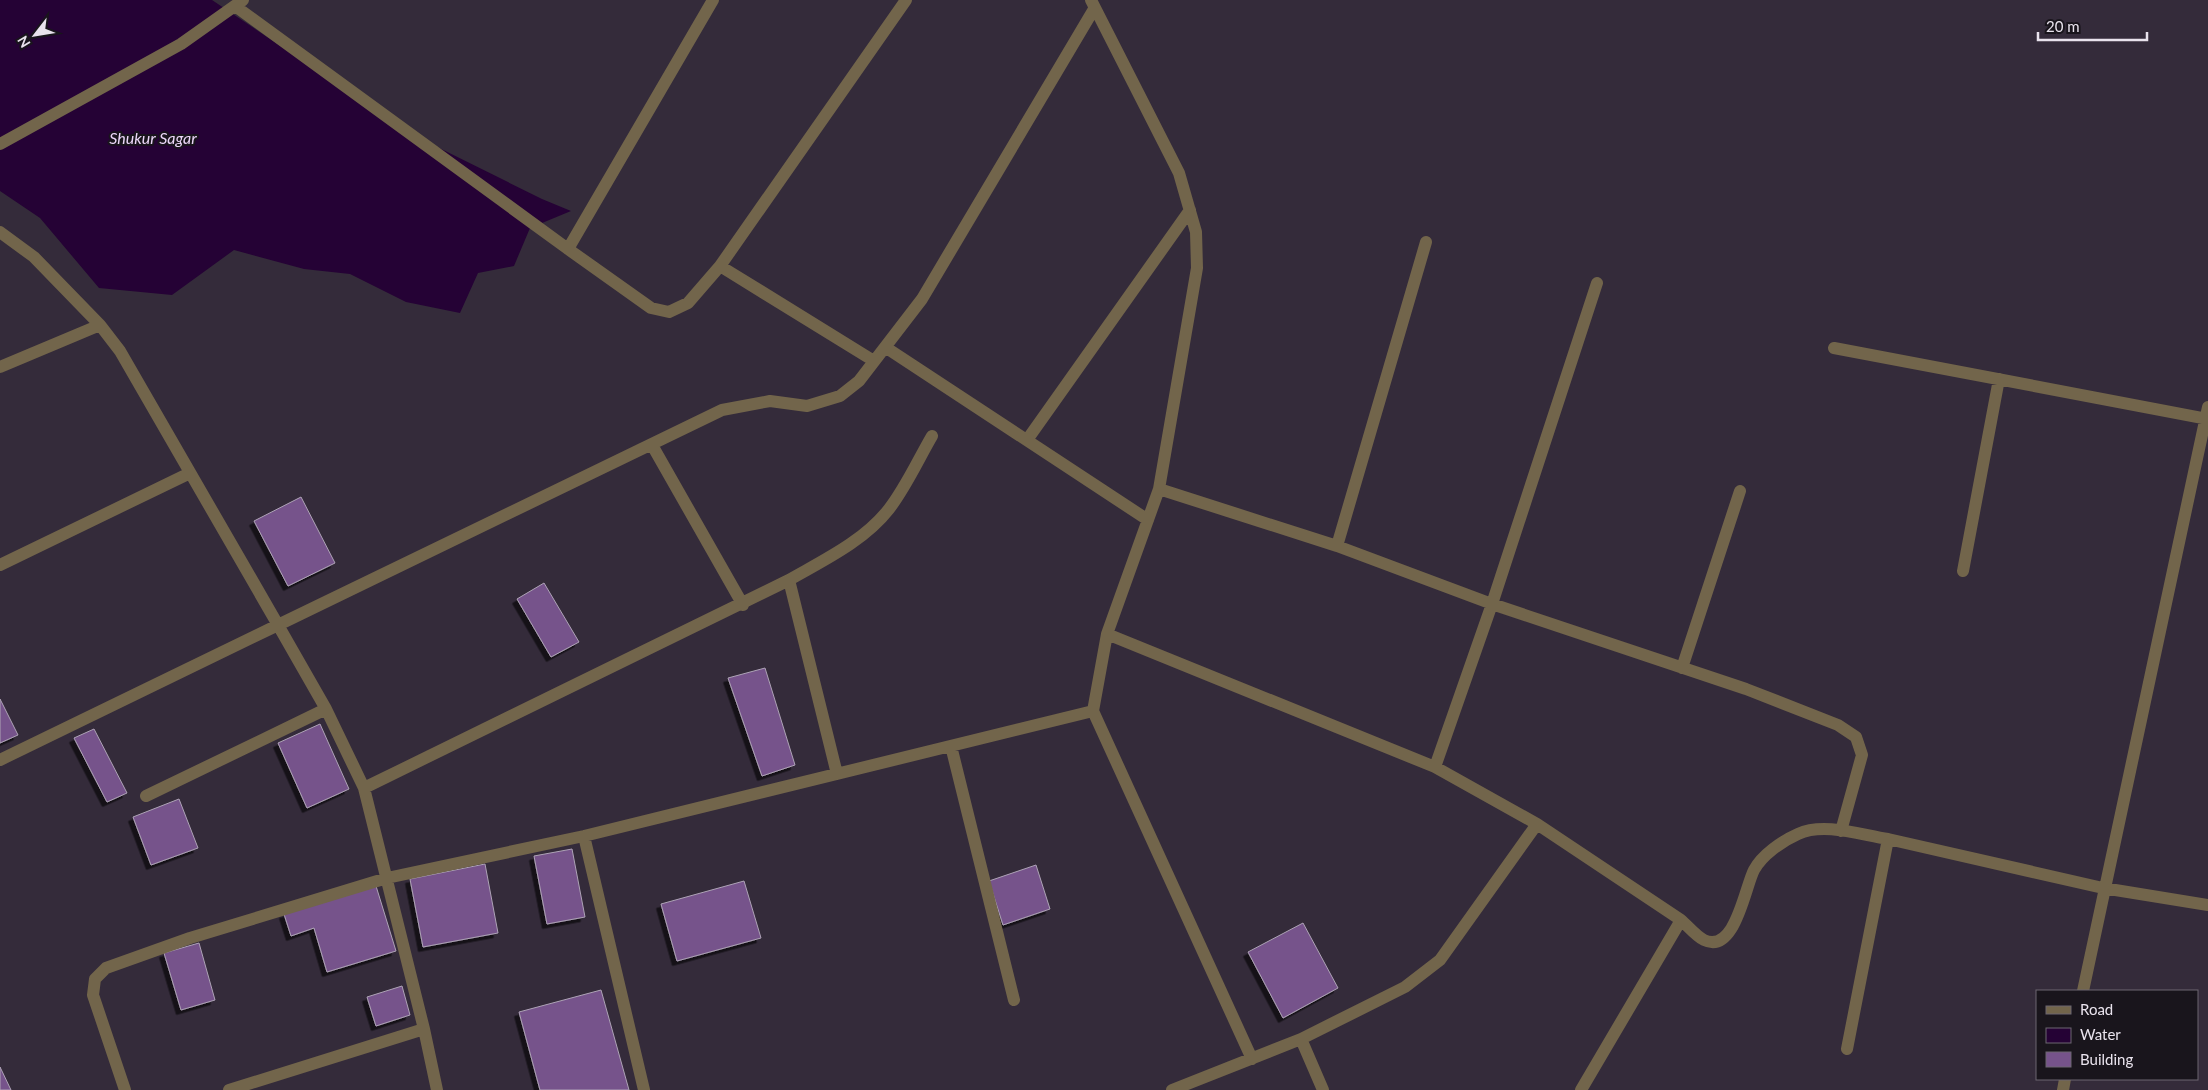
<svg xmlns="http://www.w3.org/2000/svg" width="2208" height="1090" font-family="Lato,sans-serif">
<defs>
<filter id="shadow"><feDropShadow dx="-4.5" dy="4.5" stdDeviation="0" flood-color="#0009"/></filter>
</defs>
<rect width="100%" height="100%" fill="#342b3a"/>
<!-- water -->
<path fill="#250235" d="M0,0H212L413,135L542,199L571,211L530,228L514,266L478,273L460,313L406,302L350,274L304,269L234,250L172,295L99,288L40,218L0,191Z"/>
<!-- building -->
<path fill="#76538b" stroke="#aea3b6" filter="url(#shadow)" d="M301,497L335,563L288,586L254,521Z
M544,583L579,642L551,657L517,599Z
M765,668L795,765L762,776L728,678Z
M0,699L18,735L0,743Z
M320,724L349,789L307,808L278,743Z
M94,729L127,793L107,802L74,738Z
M179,799L198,848L151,865L133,817Z
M572,849L585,917L547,924L534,856Z
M485,864L498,933L423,947L410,879Z
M1036,865L1050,909L1003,925L989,881Z
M744,881L761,938L677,961L661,904Z
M376,886L396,951L327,972L314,928L291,936L284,914Z
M1303,923L1338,988L1283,1018L1248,952Z
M199,943L215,1000L181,1010L164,953Z
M402,986L410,1015L376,1026L367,997Z
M601,990L629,1090H540L519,1012Z
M0,1067L11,1090H0Z"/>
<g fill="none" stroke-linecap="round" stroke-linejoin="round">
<!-- minor -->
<path stroke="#72654b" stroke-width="12" d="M235,6L568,249L651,308L669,312L688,303L720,266L874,361
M0,144L181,44L243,0
M0,232L34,257L100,325L120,351L278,625L722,410L770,401L807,406L840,396L859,381L922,299L1094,9
M568,249L713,0
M720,266L906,0
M885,347L1148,520
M1834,348L2208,419
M0,367L100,325
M1027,440L1190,210
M652,445L743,605
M1159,489L1337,546L1492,604L1746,689L1838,725L1856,737L1862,755L1841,831
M1337,546L1426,242
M0,565L190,473
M1963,571L1999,379
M789,580C824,560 864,541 889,509C906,487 918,460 932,436
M1107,634L1435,767L1537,824L1681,920L1581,1090
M1682,668L1740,491
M1093,711L1252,1059
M951,746L1014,1000
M0,760L278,625L326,709L364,788L424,1029L437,1090
M1435,767L1492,604L1597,283
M364,788L789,580L837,774
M146,796L326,709
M584,836L644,1090
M1681,920C1688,926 1696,936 1704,940C1735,955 1745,887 1754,870C1762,855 1782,841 1798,834C1824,822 1861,835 1888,839
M2083,991L2208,407
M1301,1039L1323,1090
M1847,1049L1888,839L2103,888L2208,905
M125,1090L93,995L95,979L106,968L190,938L387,878L584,836L1093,711L1107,634L1159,489L1197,268L1196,232L1179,173L1091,0
M229,1090L424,1029
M1172,1090L1301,1039L1405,987L1440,960L1537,824
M2063,1090L2065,1079"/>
</g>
<g text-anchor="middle" stroke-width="4" stroke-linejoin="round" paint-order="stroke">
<!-- water labels -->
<g font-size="16" font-style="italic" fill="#ebd6f8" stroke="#19151c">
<text x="153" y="144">Shukur Sagar</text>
</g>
</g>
<!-- legend -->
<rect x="2036" y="990" width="162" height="90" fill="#19151c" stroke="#6c6770"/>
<rect x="2046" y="1006" width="25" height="8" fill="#72654b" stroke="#6c6770"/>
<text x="2080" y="1015" font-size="15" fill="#e9e3ed">Road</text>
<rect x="2046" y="1028" width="25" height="15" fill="#250235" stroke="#6c6770"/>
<text x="2080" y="1040" font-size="15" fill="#e9e3ed">Water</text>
<rect x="2046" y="1052" width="25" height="15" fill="#76538b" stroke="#6c6770"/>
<text x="2080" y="1065" font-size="15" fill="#e9e3ed">Building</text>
<!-- north arrow -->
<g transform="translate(35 35) rotate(239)" stroke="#19151c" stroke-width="4" paint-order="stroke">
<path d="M0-4L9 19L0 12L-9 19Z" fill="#e9e3ed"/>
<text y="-8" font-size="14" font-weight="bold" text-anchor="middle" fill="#e9e3ed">N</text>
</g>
<!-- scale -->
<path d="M2038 32v8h109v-8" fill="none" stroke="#e9e3ed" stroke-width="2.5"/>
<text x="2046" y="32" font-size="15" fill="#e9e3ed" stroke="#19151c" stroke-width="4" paint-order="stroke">20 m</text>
</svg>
